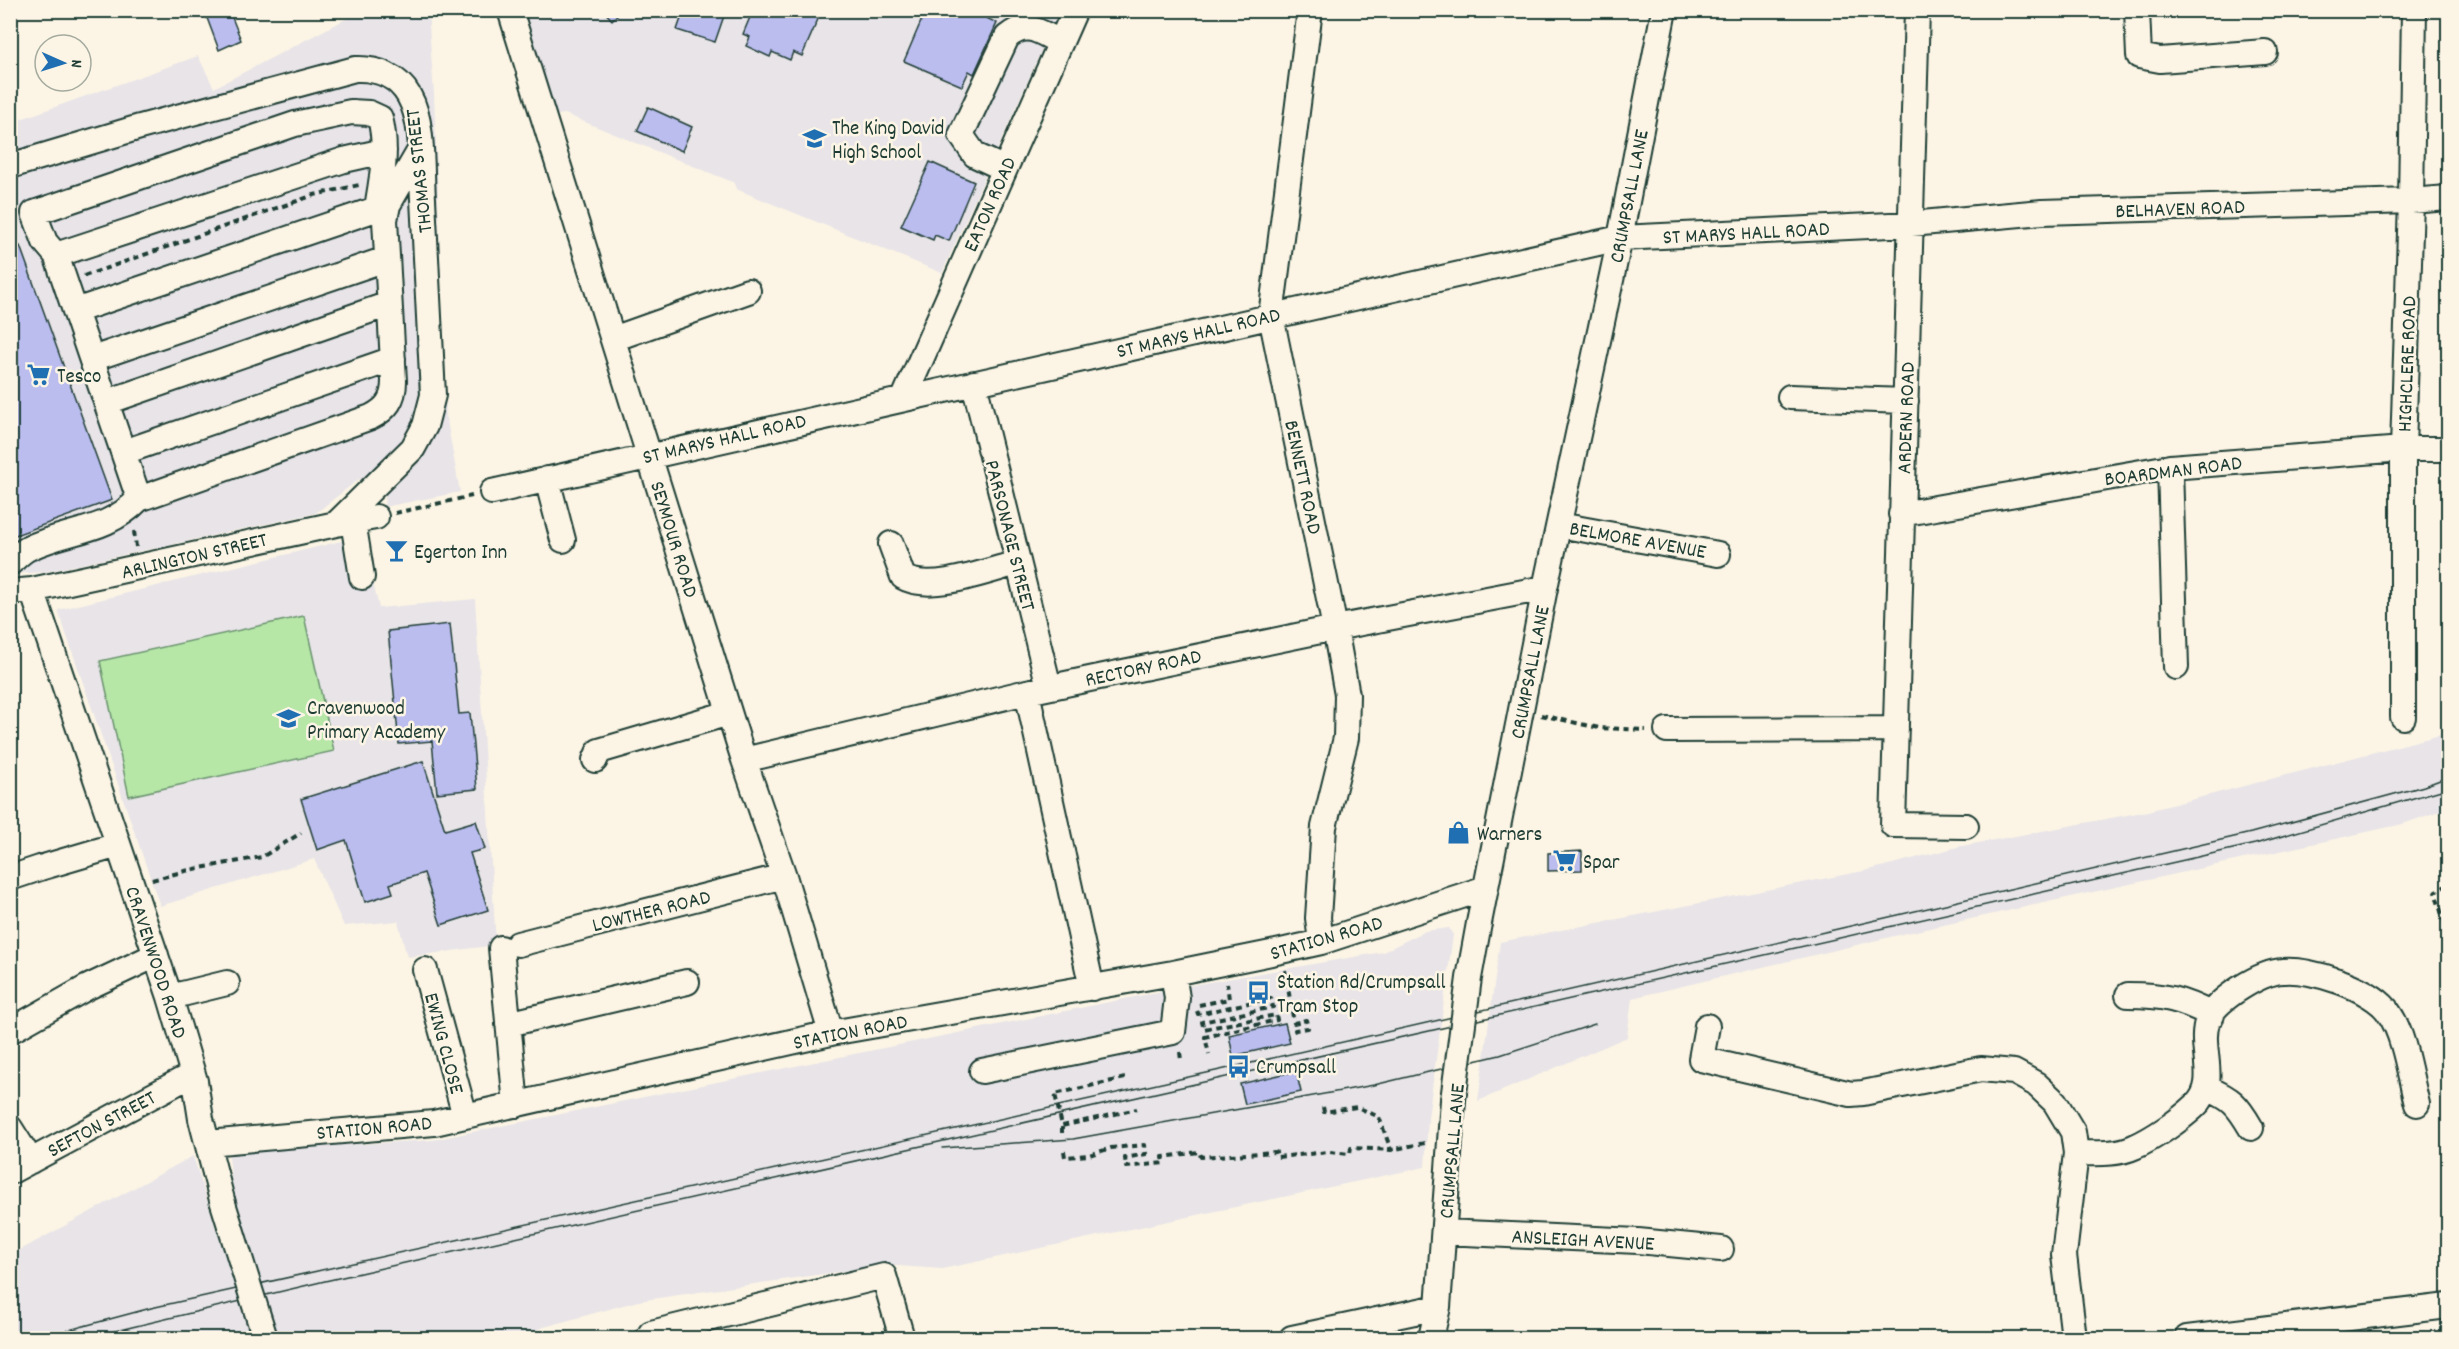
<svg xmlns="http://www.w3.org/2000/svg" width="2459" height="1349" font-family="Dekko,sans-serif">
<rect width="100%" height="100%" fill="#fcf5e5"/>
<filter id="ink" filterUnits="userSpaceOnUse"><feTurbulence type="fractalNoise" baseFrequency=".0167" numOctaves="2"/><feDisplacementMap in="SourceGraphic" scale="12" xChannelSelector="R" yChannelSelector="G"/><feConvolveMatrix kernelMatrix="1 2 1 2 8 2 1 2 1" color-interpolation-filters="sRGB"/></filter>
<g filter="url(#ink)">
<!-- built -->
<path fill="#e8e4e8" d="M361,11H428L434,95L446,415L460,492L384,507L386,488L359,479L316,513L45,572L11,574L10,123L198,56L214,88Z
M523,11H1059L942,273L736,189L735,183L565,114L556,115Z
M362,536L379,608L475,599L496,945L407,957L398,921L344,926L314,859L160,906L58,610Z
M2448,733V808L2403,824L1907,933L1632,998L1627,1037L1478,1101L1500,942L1869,870L1962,846L2148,811Z
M1449,928L1453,935L1428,1118L1425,1167L942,1269L884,1265L638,1301L544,1327L516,1338H279L233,1196L229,1156L236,1151L433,1140L1198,984L1383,952L1425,931Z
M193,1156L251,1338H11V1255Z"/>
<!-- green -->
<path fill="#b6e7a7" stroke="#6a926e" stroke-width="1.5" d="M304,616L334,751L129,796L100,661Z"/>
<!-- building -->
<path fill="#bbbdef" stroke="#1f3d34" stroke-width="1.5" d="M204,10H229L241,40L219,50Z
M603,10H622L612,20Z
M684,10H726L715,42L677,30Z
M753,10H822L802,56L793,52L790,60L772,52L770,57L746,46L750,37L743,34Z
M926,10H970L997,23L974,74L969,71L962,86L904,61Z
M648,107L692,127L682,151L637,131Z
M930,162L974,182L949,241L935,235L933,240L901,226Z
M20,246L112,500L10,537V250Z
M450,624L459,714L470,713L477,789L437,793L432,741L399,744L388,631Z
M423,761L445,830L476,821L485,849L470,853L488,910L441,925L424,873L390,884L393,893L365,902L346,840L317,850L301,799Z
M1582,851V870L1548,871V853Z
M1285,1023L1290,1043L1233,1056L1229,1035Z
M1296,1071L1301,1092L1245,1104L1240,1084Z"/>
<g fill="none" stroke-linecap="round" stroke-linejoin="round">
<defs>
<path id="minor" d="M510,10L744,760L784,876L831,1033
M1310,10L1271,316L1335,628L1347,695L1346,738L1324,827L1318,918L1321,942
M1917,10L1893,825L1966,826
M2137,10L2139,56L2160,60L2265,52
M10,166L140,127L355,69C377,68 398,76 409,96C424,122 421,169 423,199C426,265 430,330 433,395L425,426L413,448L336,524
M1005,169L975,155L961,135L1007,37C1028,20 1039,32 1060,42
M56,255L344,160L384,151
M75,311L388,205
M613,339L748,291
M92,359L386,259
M974,383L1049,687
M1790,397L1906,401
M904,398L1075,10
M107,402L389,304
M124,452L393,359
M2170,467L2176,667
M547,479L563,540
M492,492L1620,238L1911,224L2042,212L2411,201L2448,198
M139,499L56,255L45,242L34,213L295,124L351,112L369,113L380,118C388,149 382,178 377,208
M1901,514L2170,467L2403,449H2448
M353,521L362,577
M1559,525L1718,554
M891,544L903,577C930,593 987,571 1017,563
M10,563C16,558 22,551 29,548C69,529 106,533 139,499L371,417C387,409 394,399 394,381L385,220L388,205L420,150
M32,590L170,997L195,1081L201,1119L222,1200
M10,592L32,590L336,524L376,517
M1027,692L1092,988
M2403,717V449L2411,201L2414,10
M1667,730L1896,729
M595,760L599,751L729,713
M744,760L1027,692L1335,628L1545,588
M10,878L40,868L118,845
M1479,923L1545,588L1620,238L1664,10
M518,944L784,876
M501,948L516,1105
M425,970L465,1116
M2128,995C2163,995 2181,999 2212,1015
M170,997L227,983
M508,1024L687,982
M1707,1026L1701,1059L1851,1094L1863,1093L1981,1069L2014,1072L2036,1084L2055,1102L2073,1132L2076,1153L2064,1255L2074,1338
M10,1031L86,988L156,955
M982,1071L1173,1032L1177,998L1173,973
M2207,1088C2232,1099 2237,1104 2251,1128
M10,1128L31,1161
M208,1143L434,1123L831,1033L1173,973L1281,951L1321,942L1486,888
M2076,1153C2095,1153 2117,1155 2134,1147C2153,1139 2180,1120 2195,1106C2221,1083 2197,1047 2208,1019C2217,999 2261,972 2283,971C2311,968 2374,989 2389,1013C2405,1036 2410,1077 2417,1104
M10,1172L193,1074
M1444,1232L1638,1241L1721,1249
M648,1338L651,1333L884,1276L902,1338
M1292,1338L1438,1307
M1431,1338L1438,1307L1453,1100
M2187,1338L2448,1306"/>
</defs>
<!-- minor casing -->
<use href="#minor" stroke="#1f3d34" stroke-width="28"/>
<!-- path -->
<path stroke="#1f3d34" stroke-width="4" stroke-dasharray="6 4.5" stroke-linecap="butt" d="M84,276L314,195L359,185
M395,513L472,496
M134,531L136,547
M1541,715L1599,728L1646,730
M152,880L189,870L262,857L301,833
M2448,885L2435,892L2448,934
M1285,970L1294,1023L1306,1020L1308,1028L1295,1030L1297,1035
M1199,1005L1229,999L1227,984
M1197,1011L1198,1014L1271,998L1273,1007L1202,1022L1204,1029L1276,1015L1277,1020L1205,1037L1209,1054
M1180,1052L1181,1060
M1125,1078L1055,1094L1062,1126L1137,1109
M1323,1107L1324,1112L1357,1107L1379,1117L1391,1150
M1062,1133V1126
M1064,1151L1065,1157L1089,1155L1111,1148L1145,1145L1146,1154L1125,1158L1126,1167L1164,1163L1163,1157L1199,1152L1201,1157L1276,1152L1277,1157L1329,1152L1350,1154L1351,1148L1391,1150L1429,1142"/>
<!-- minor -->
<use href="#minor" stroke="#fcf5e5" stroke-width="24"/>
<!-- tram -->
<path stroke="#1f3d34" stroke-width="1.5" d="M942,1148L1073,1139L1374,1085L1500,1055L1595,1024
M39,1338L151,1308L1238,1066L1842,928L2251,833L2424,786L2448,777
M86,1338L325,1281L2255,844L2448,788"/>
<defs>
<path id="minor-bridge" d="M1453,1100L1469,978L1479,923
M222,1200L265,1338"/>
</defs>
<!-- minor-bridge casing -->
<use href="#minor-bridge" stroke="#1f3d34" stroke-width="28" stroke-linecap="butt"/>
<!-- minor-bridge -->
<use href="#minor-bridge" stroke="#fcf5e5" stroke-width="24"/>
</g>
</g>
<!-- icons -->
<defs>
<symbol id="school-bare" viewBox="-9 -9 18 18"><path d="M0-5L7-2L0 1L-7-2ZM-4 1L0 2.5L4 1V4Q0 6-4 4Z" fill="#1f6fb2" stroke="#fcf5e5" stroke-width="2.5" paint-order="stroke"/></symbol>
<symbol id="supermarket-bare" viewBox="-9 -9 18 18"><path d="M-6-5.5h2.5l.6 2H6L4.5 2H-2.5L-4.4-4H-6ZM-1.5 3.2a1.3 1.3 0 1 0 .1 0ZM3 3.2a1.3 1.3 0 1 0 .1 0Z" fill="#1f6fb2" stroke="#fcf5e5" stroke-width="2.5" paint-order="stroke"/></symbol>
<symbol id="bar-bare" viewBox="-9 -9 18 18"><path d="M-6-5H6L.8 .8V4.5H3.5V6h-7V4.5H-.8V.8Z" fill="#1f6fb2" stroke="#fcf5e5" stroke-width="2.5" paint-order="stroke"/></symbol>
<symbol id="shop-bare" viewBox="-9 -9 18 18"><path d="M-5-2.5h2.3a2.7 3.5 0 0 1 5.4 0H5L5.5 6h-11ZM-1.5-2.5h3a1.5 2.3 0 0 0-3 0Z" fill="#1f6fb2" stroke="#fcf5e5" stroke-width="2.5" paint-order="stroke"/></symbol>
<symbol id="bus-bare" viewBox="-9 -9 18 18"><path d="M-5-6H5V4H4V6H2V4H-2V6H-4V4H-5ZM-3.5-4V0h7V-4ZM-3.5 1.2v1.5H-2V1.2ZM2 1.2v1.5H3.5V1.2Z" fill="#1f6fb2" stroke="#fcf5e5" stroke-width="2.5" paint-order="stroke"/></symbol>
</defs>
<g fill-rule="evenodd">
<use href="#school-bare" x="798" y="122" width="33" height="33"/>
<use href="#supermarket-bare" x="22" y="358" width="33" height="33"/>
<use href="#bar-bare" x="380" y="534" width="33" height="33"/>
<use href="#school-bare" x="272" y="702" width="33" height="33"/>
<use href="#shop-bare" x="1442" y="816" width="33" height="33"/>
<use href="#supermarket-bare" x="1548" y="844" width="33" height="33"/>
<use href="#bus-bare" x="1242" y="976" width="33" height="33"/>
<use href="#bus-bare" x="1222" y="1050" width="33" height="33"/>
</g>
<g text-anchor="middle" stroke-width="5" stroke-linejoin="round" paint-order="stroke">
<!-- poi labels -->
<g font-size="21" fill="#1f3d34" stroke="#fcf5e5" text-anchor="start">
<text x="832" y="134">The King David<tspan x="832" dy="24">High School</tspan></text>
<text x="57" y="382">Tesco</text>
<text x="414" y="558">Egerton Inn</text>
<text x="307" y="714">Cravenwood<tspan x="307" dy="24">Primary Academy</tspan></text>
<text x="1477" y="840">Warners</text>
<text x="1583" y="868">Spar</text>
<text x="1277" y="988">Station Rd/Crumpsall<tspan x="1277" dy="24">Tram Stop</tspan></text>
<text x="1256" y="1073">Crumpsall</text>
</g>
<!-- street labels -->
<g font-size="21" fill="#1f3d34" stroke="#fcf5e5">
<text transform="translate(418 171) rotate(-96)" y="7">THOMAS STREET</text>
<text transform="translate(1628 196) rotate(-79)" y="7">CRUMPSALL LANE</text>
<text transform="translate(989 204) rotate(-66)" y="7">EATON ROAD</text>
<text transform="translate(2180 208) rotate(-2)" y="7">BELHAVEN ROAD</text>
<text transform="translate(1746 232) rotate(-3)" y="7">ST MARYS HALL ROAD</text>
<text transform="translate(1198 332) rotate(-13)" y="7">ST MARYS HALL ROAD</text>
<text transform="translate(2406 364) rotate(-88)" y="7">HIGHCLERE ROAD</text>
<text transform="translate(1905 418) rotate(-88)" y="7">ARDERN ROAD</text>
<text transform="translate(724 438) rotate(-13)" y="7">ST MARYS HALL ROAD</text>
<text transform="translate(2173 470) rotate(-7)" y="7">BOARDMAN ROAD</text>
<text transform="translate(1304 477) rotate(78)" y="7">BENNETT ROAD</text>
<text transform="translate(1011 535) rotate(76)" y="7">PARSONAGE STREET</text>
<text transform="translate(675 539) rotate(73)" y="7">SEYMOUR ROAD</text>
<text transform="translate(1638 539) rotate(10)" y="7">BELMORE AVENUE</text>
<text transform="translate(194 555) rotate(-13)" y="7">ARLINGTON STREET</text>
<text transform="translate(1143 667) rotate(-12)" y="7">RECTORY ROAD</text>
<text transform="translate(1529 672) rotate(-79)" y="7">CRUMPSALL LANE</text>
<text transform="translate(651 910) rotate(-14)" y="7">LOWTHER ROAD</text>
<text transform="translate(1326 937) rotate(-16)" y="7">STATION ROAD</text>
<text transform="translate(157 962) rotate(72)" y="7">CRAVENWOOD ROAD</text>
<text transform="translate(850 1031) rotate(-11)" y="7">STATION ROAD</text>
<text transform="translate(445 1043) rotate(75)" y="7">EWING CLOSE</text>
<text transform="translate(101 1123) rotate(-28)" y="7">SEFTON STREET</text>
<text transform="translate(374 1127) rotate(-5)" y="7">STATION ROAD</text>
<text transform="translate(1451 1151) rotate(-85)" y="7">CRUMPSALL LANE</text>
<text transform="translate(1583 1239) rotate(3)" y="7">ANSLEIGH AVENUE</text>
</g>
</g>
<!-- margin -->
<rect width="2459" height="1349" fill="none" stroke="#fcf5e5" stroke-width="36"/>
<rect x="18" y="18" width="2423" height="1313" fill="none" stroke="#1f3d34" stroke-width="2" filter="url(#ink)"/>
<!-- north arrow -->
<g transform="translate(63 63) rotate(93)"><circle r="28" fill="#fcf5e5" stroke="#a4ab9e" stroke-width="1.5"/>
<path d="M0-4.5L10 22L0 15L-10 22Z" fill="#1f6fb2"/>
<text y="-9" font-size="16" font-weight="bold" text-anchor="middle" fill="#1f3d34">N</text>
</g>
</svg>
